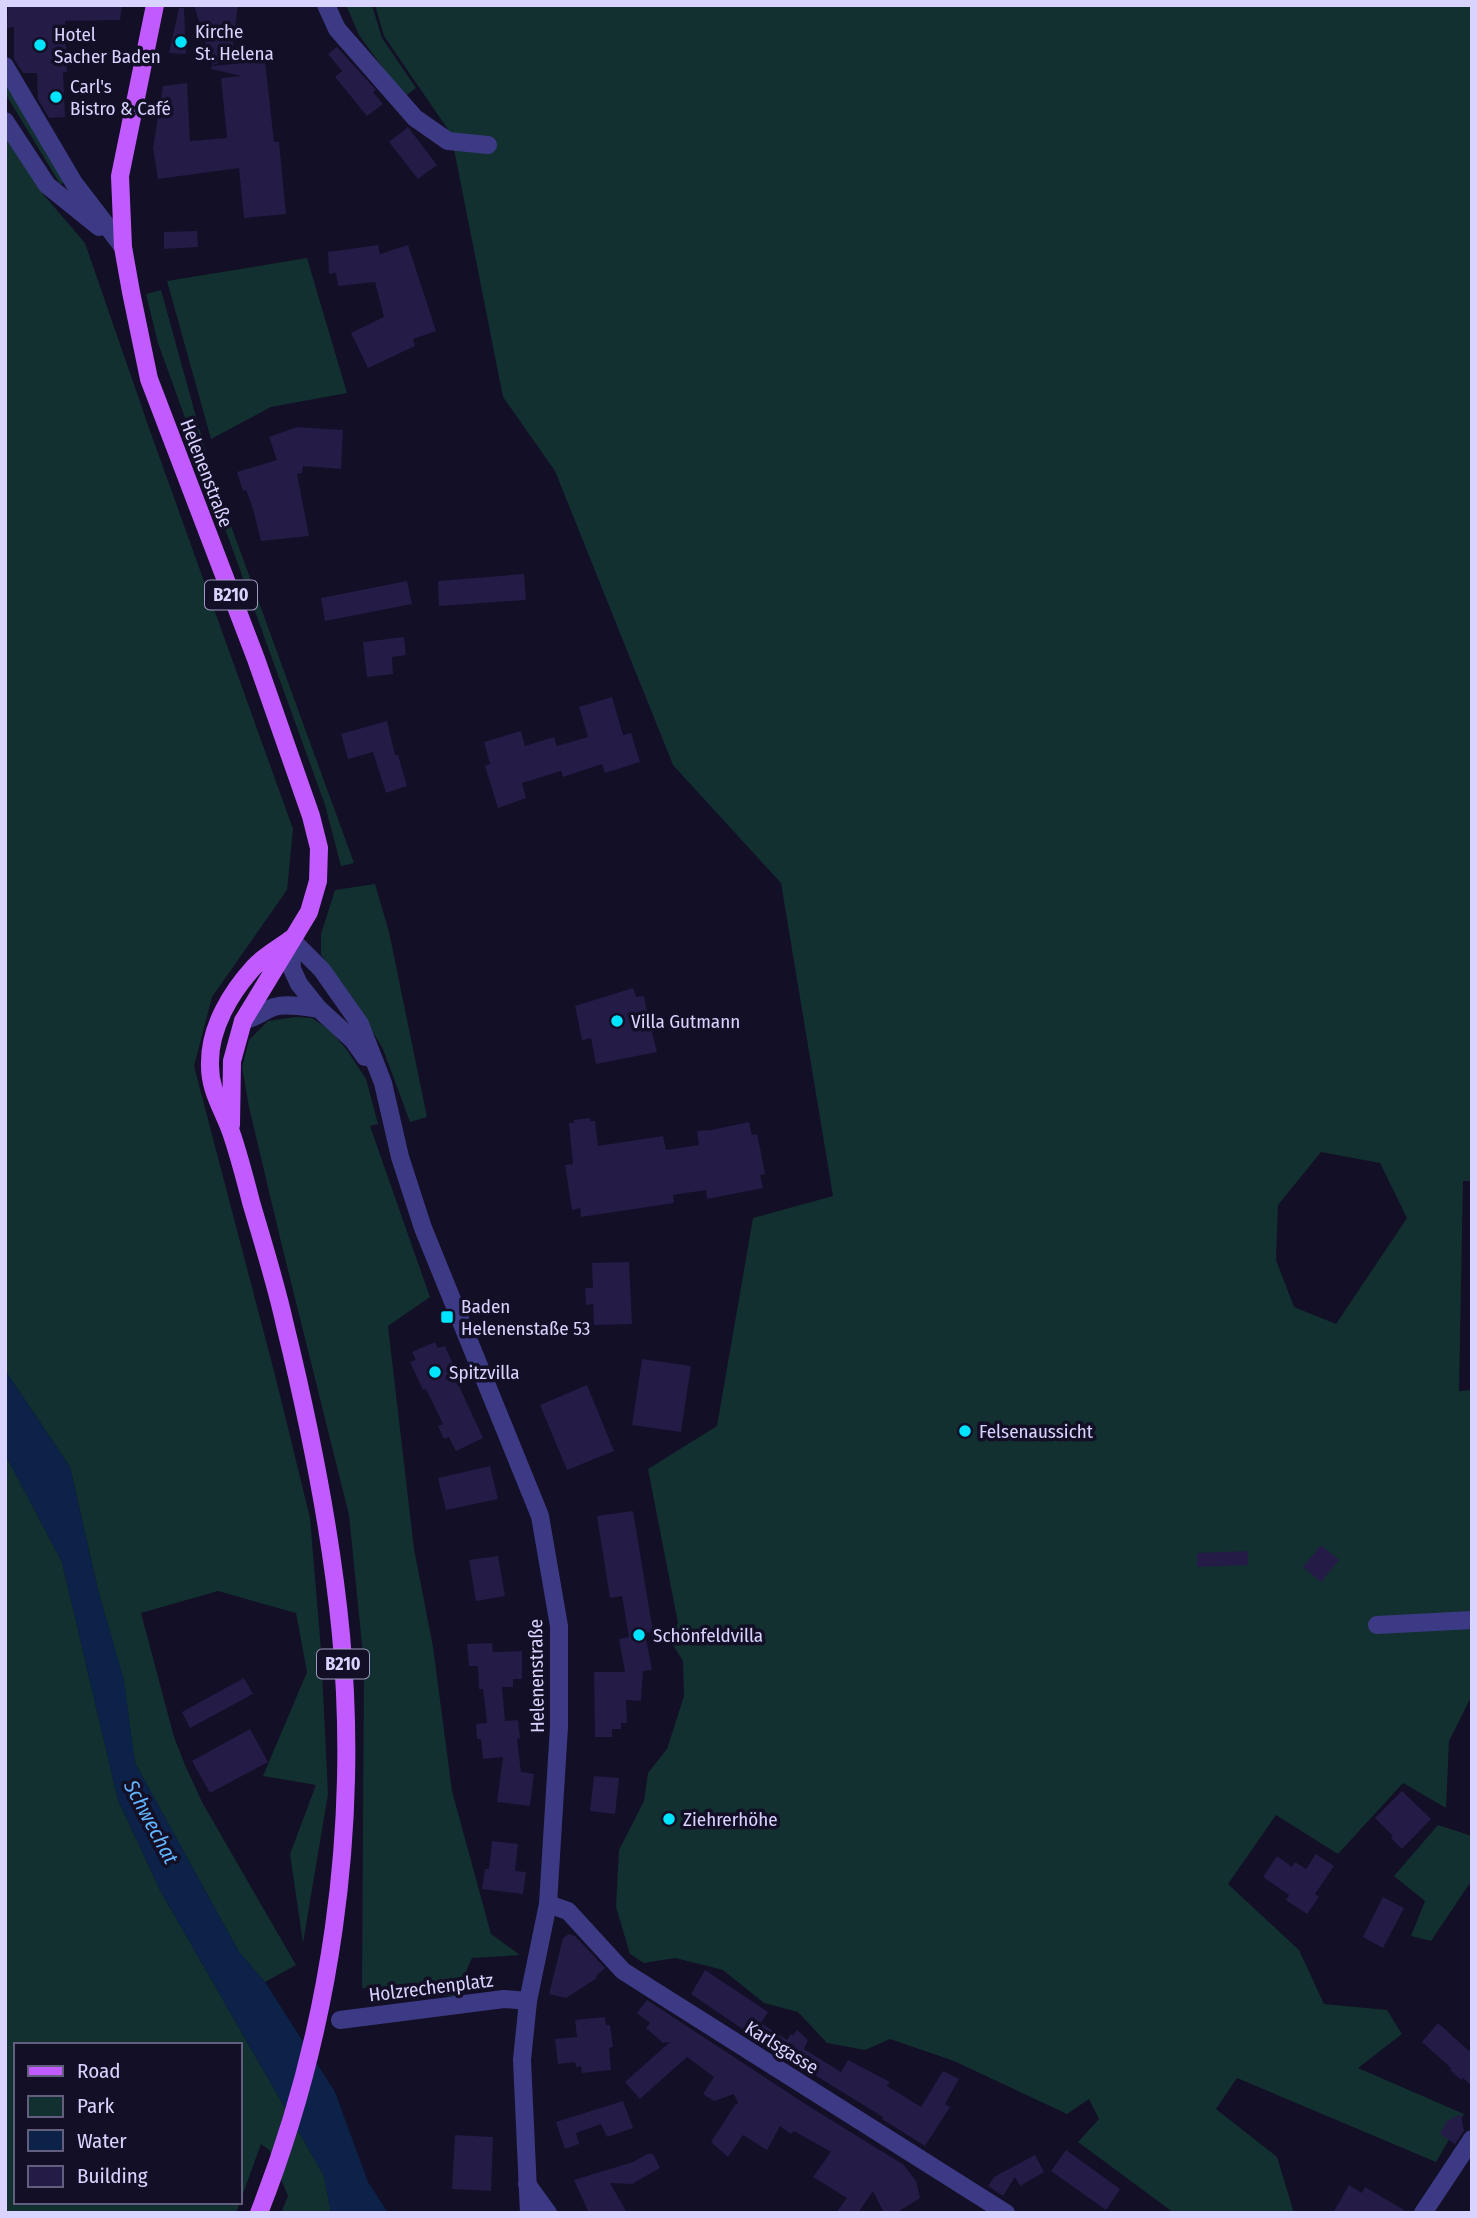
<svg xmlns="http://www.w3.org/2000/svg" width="1477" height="2218" font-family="'Fira Sans Condensed',sans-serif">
<rect width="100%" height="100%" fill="#130f26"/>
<!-- green -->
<path fill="#12302f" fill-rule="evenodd" d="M346,5H372L382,38L416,88L404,97L359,35Z
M375,5H1472V1181H1463L1459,1391L1472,1390V1695L1449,1741L1446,1808L1403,1783L1338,1854L1276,1815L1228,1884L1299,1950L1324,2004L1387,2010L1402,2034L1358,2068L1464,2114L1436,2162L1237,2078L1216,2109L1277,2157L1294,2213H1174L1078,2142L1099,2119L1089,2099L1067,2114L954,2061L890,2039L865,2050L827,2043L798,2012L764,2003L723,1970L675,1958L644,1963L630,1954L616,1907L619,1850L644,1801L648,1773L667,1749L684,1696L683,1661L668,1637L678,1623L648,1469L717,1426L753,1218L833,1196L781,883L673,765L555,471L503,397L451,134L384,36ZM1321,1152L1380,1163L1407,1218L1336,1324L1294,1307L1276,1260L1278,1205Z
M5,81L65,183L60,184L5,93Z
M5,132L43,194L85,243L149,428L293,829L287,890L212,997L194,1066L276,1379L310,1518L321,1650L328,1794L303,1943L290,1854L316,1785L263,1776L307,1672L296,1613L218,1591L141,1613L174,1737L185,1765L202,1802L296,1965L265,1982L239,1952L135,1763L123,1678L98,1590L70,1467L5,1370Z
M307,258L347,393L271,407L211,439L167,281Z
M161,290L211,471L354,863L341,866L325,805L158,343L146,294Z
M375,884L389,932L427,1117L410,1122L383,1049L354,1000L321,955V934L335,890Z
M295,1017L312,1018L330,1030L347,1050L366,1079L378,1124L370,1126L430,1297L388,1326L414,1549L433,1647L452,1791L491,1934L520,1955L472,1958L455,1997L362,1988L364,1665L349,1515L281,1242L249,1107L242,1067L249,1040L268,1021Z
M5,1454L62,1562L118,1800L160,1890L324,2176L331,2213H281L288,2196L269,2150L261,2144L236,2213H5ZM16,2045H240V2202H16Z
M1438,1825L1472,1836V1880L1431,1941L1411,1936L1425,1901L1394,1876Z"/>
<!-- water -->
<path fill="#0c2248" d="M5,1370L70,1467L98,1590L124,1680L135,1763L239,1952L265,1982L335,2092L368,2182L388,2213H331L324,2176L160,1890L118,1800L62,1562L5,1454Z"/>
<!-- building -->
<path fill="#241b47" d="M8,5H122L120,20L65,21L67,72H63L65,117L49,118L38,99L37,73H23L14,59V27L7,28Z
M194,5H238L231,59L212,65Z
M179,8H184L186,54L169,53Z
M337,47L376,90L373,92L383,104L367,116L335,77L342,71L328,54Z
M265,61L274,142H279L286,214L244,218L239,168L158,179L153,148L163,86L187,83L190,141L227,138L221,78L242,76L211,69L212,66Z
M408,127L437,165L418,179L389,142Z
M197,231L198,247L164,249V232Z
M378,245L380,254L408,245L436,331L413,339L415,346L368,368L351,333L384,317L375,282L338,286L336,273L329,274L328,252Z
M297,427L343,430L341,469L303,466L302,473L297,474L309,536L261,541L253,509L246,490L243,491L237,472L277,460L269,437Z
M524,574L526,600L439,606L438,581Z
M407,581L412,604L325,621L321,598Z
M404,637L406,655L392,657L393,674L367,677L363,642Z
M612,697L623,735L631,733L640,762L605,773L602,764L563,777L561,771L522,783L526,798L498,808L485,766L490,764L484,742L521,731L525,746L554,737L557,746L588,737L579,707Z
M387,721L395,755H398L407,786L386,793L373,752L348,759L341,734Z
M633,988L636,997L644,996L647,1012L654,1010L657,1030L652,1032L657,1052L596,1064L591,1038L582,1040L575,1006Z
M590,1118V1121H595L598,1146L663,1136L666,1150L699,1145L697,1131L711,1130L749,1122L752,1135L757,1134L760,1148L765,1174L760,1175L763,1188L707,1199L706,1190L673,1195L674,1203L581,1217L580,1208L572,1210L565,1165L573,1164L569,1123H574V1120Z
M629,1262L632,1324L594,1325L593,1304L586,1305L585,1288H593L592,1263Z
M435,1342L438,1348L445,1346L462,1385L459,1386L483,1438L456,1451L449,1437L444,1439L438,1426L443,1424L426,1389L423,1390L410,1362L416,1360L412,1352Z
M642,1359L691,1366L681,1432L632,1425Z
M587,1385L614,1451L567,1470L540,1405Z
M490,1466L498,1499L446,1510L438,1478Z
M633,1511L653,1632L645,1633L652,1670L643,1671L641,1701L626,1700L627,1723H621V1729H612V1737H595L594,1672H625L619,1639L629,1637L622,1596L610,1598L597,1516Z
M1321,1545L1339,1560L1321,1582L1303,1567Z
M1248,1551V1565L1197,1567V1553Z
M498,1556L505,1596L476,1601L469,1560Z
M492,1643L493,1652L522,1651V1679H513V1687H502L505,1721L518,1720L520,1738L517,1739L521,1772L534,1774L530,1806L497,1802L503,1757L483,1759L481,1739H477L476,1724L487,1723L483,1689H479L478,1666H469L467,1644Z
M244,1678L253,1694L190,1728L182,1712Z
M250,1729L268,1762L210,1793L192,1761Z
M594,1776L619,1778L615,1814L590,1811Z
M1402,1791L1431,1819L1402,1849L1391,1838L1393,1836L1375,1818Z
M492,1841L518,1844L515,1871L526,1872L523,1894L482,1889L485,1869H489Z
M1316,1854L1334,1866L1315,1894L1319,1897L1307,1914L1286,1900L1289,1895L1263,1877L1277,1856L1292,1867L1295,1862L1306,1869Z
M1383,1897L1404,1908L1383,1948L1363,1937Z
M569,1934L575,1936L605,1968L596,1976L597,1978L566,1998L549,1994L563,1938Z
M705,1970L768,2012L761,2023L787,2040L791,2034L793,2036L797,2030L808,2040L804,2049L841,2072L848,2060L890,2082L887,2086L921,2107L943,2071L959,2079L945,2104L950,2107L925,2146L882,2119L883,2117L766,2045L691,1994Z
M647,2000L810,2107L904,2165L916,2181L920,2198L896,2213H884L873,2191L858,2213H836L847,2198L813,2177L831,2152L794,2131L791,2134L780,2126L767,2150L743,2135L728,2157L711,2142L735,2105L738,2103L734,2094L714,2101L703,2094L714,2077L687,2057L640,2099L625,2082L670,2042L663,2043L646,2028L650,2023L637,2013Z
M605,2017L606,2025H610L613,2047L609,2048L611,2070L582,2073L581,2066L576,2067L575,2062L558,2064L555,2039L577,2037L575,2020Z
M1438,2023L1469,2051L1472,2048V2086L1463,2078L1461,2080L1450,2070L1452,2069L1422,2042Z
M623,2101L633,2128L607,2137L601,2124L576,2133L579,2144L565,2149L556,2122Z
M1461,2114L1464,2131L1455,2144L1440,2134L1447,2121Z
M455,2135L493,2137L491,2191L452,2189Z
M1066,2150L1120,2189L1106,2210L1051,2171Z
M647,2154H653L660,2168L632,2184L610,2183L627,2213H589L574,2180L633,2162Z
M1035,2155L1044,2172L1020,2186L1015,2177L1003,2196L988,2186L994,2177Z
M1349,2185L1362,2193L1365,2187L1409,2213H1333Z"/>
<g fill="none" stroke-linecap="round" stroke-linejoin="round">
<!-- minor -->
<path stroke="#3d3a85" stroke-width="18" d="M326,5L337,29L415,118L448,141L488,145
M5,66L74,183L123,247
M5,121L47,185L99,227
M1377,1625L1472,1620
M548,1904L568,1911L623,1971L1006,2213
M340,2020L504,1999L528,2001
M527,2184L548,2213
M1423,2213L1472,2139"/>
<!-- tertiary -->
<path stroke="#3d3a85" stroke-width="18" d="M291,939L322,970L360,1024L383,1083L400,1157L423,1228L540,1516L559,1626V1727L548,1904L528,2001L522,2060L529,2213
M291,939L292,969L299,984L319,1009L353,1040L365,1057
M243,1021C255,1018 263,1011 274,1007C287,1003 305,1007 319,1009"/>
<!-- primary -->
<path stroke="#c25bff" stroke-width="18" d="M155,5L120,176L123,247L131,292L149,379L256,659L311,816L319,848L318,881L309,912L243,1021L232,1061L231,1125
M259,2213C331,2030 359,1830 341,1635C331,1530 310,1427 285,1325C276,1284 263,1243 251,1202C245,1179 239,1155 231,1132C222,1107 209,1090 210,1062C210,1027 231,992 254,967C264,956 279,948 291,939"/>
</g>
<!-- markers -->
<g fill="#00e5ff" stroke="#130f26" stroke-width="2.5">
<circle cx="181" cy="42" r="7"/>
<circle cx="40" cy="45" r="7"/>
<circle cx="56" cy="97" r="7"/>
<circle cx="617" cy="1021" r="7"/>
<rect x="440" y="1310" width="14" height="14" rx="3.5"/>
<circle cx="435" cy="1372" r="7"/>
<circle cx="965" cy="1431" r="7"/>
<circle cx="639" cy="1635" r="7"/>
<circle cx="669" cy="1819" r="7"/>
</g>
<g text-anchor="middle" stroke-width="7" stroke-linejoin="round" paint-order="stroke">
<!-- shield labels -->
<g fill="#130f26" stroke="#9e99be" stroke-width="2">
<rect x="205" y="580.5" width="52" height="29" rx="5"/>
<rect x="317" y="1649.5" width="52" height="29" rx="5"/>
</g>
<g font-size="18" font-weight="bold" fill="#d9d4ff">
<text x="231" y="601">B210</text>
<text x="343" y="1670">B210</text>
</g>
<!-- poi labels -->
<g font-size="19" fill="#d9d4ff" stroke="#130f26" text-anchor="start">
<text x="195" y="38">Kirche<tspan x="195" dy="22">St. Helena</tspan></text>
<text x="54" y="41">Hotel<tspan x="54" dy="22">Sacher Baden</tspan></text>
<text x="70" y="93">Carl's<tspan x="70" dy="22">Bistro &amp; Café</tspan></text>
<text x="631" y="1028">Villa Gutmann</text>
<text x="461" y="1313">Baden<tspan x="461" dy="22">Helenenstaße 53</tspan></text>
<text x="449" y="1379">Spitzvilla</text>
<text x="979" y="1438">Felsenaussicht</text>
<text x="653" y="1642">Schönfeldvilla</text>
<text x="683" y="1826">Ziehrerhöhe</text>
</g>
<!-- street labels -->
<g font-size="19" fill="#d9d4ff" stroke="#130f26">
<text transform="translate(207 473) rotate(69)" y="7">Helenenstraße</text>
<text transform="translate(536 1676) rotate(-91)" y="7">Helenenstraße</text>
<text transform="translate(431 1987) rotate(-7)" y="7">Holzrechenplatz</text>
<text transform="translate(782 2047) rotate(32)" y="7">Karlsgasse</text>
</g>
<!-- water labels -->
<g font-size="21" font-style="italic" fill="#62b6ff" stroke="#130f26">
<text transform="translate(151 1822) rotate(62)" y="7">Schwechat</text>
</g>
</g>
<!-- border -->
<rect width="1477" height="2218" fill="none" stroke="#d9d4ff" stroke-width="14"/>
<!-- legend -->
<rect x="14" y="2043" width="228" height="161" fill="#130f26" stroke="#625e7d" stroke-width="2"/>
<rect x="28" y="2066" width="35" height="10" fill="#c25bff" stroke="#625e7d" stroke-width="2"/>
<text x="77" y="2078" font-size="21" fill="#d9d4ff">Road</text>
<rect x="28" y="2096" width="35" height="21" fill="#12302f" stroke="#625e7d" stroke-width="2"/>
<text x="77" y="2113" font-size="21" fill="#d9d4ff">Park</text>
<rect x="28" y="2130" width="35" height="21" fill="#0c2248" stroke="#625e7d" stroke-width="2"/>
<text x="77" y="2148" font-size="21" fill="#d9d4ff">Water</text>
<rect x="28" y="2166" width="35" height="21" fill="#241b47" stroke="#625e7d" stroke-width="2"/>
<text x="77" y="2183" font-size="21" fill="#d9d4ff">Building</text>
</svg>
